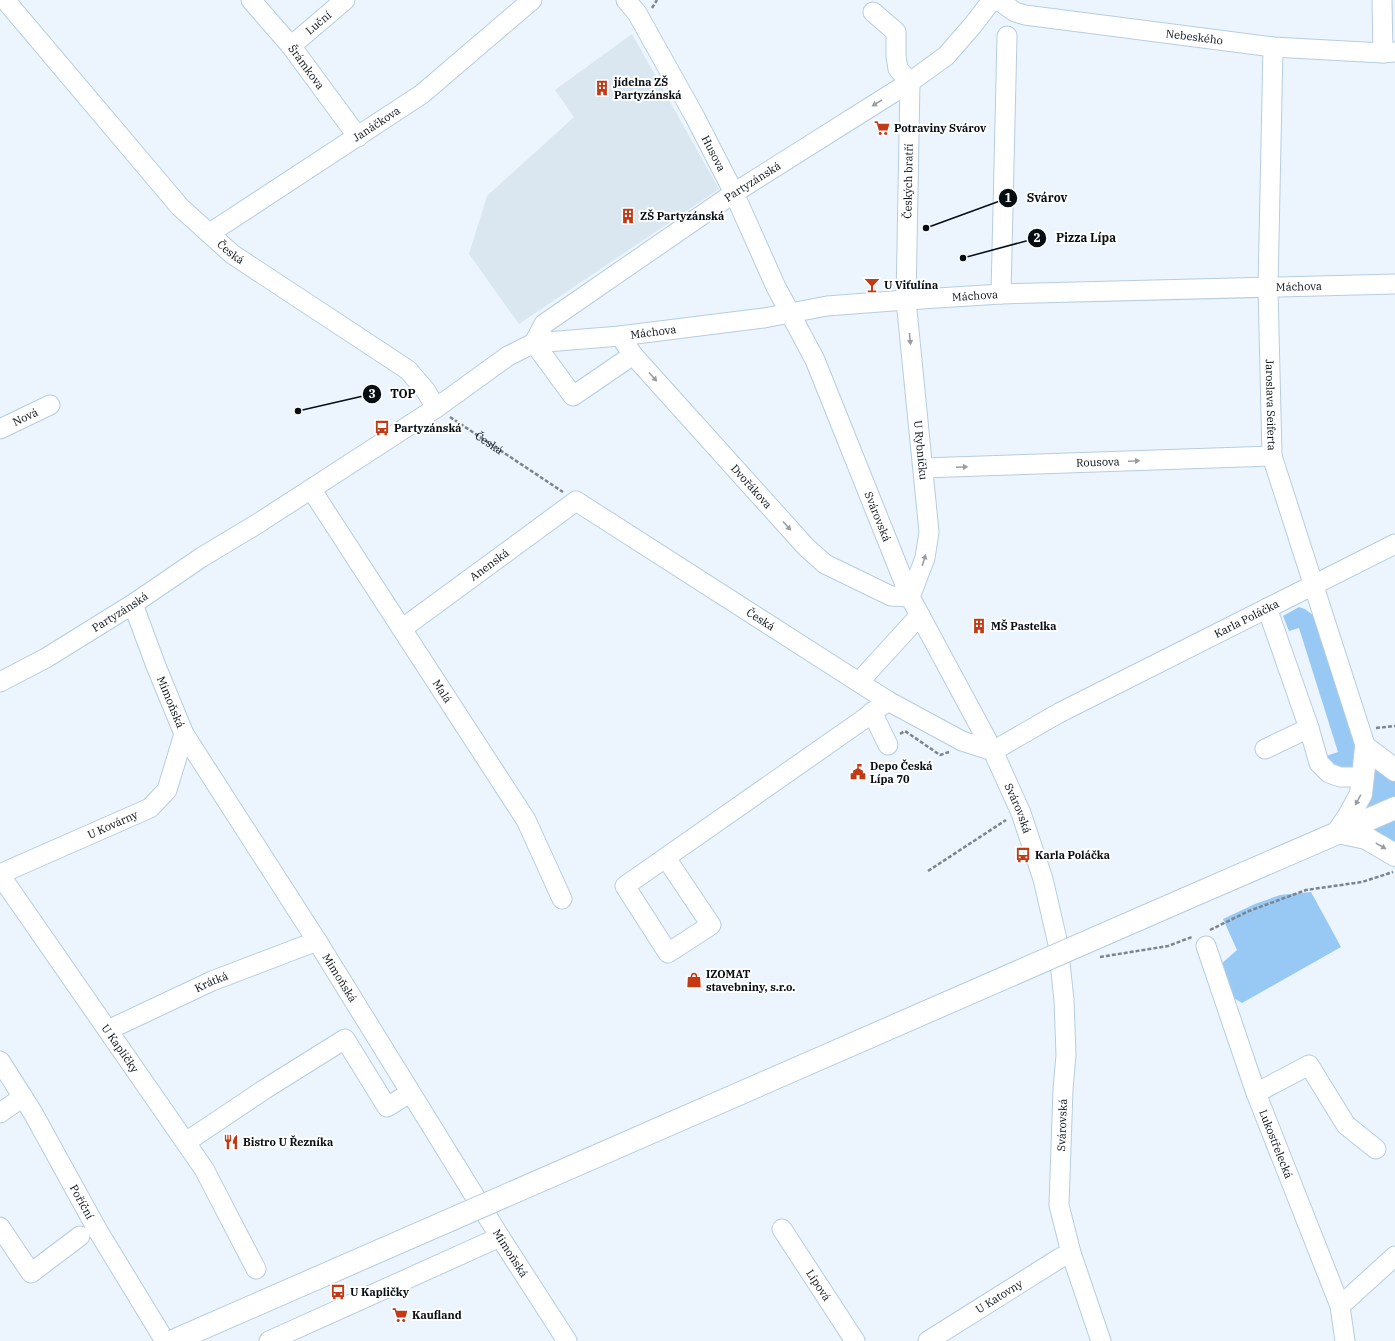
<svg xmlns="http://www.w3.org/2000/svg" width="1395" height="1341" font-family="'IBM Plex Serif',serif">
<rect width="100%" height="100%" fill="#ecf5fe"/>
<!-- built -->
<path fill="#dae6f0" d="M632,34L719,189L519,324L469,254L487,196L574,117L555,90Z"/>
<!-- green -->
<path fill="#97c9f4" d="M1299,607L1305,609L1314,616L1354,740L1358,756L1359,773L1332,772L1326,756L1338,752L1299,628L1289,631L1283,616Z
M1369,760L1395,779V796L1365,809Z
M1395,820V845L1372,831Z
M1311,892L1341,947L1242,1003L1232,997L1221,964L1237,950L1223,919L1255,904L1280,895Z"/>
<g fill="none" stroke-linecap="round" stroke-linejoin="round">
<defs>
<g id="minor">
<path id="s2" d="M5,0L180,207L232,254L408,370L426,391L436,408"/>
<path id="s3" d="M251,0L291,46L358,137"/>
<path id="s4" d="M626,0L637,13L695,117L734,193L776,287L815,360L910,597L993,751L1021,813L1043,879L1058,944L1064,1000L1066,1055L1063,1089L1059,1205L1071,1253L1101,1341"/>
<path id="s5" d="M998,0L1015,12L1025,15L1273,47L1383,53L1395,52"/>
<path d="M1382,0L1383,53"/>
<path d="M873,12L896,32V56L898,69L910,82"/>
<path id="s6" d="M291,46L345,0"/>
<path id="s7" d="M1273,47L1268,288L1272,456L1366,748"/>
<path id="s8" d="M910,82L906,300L929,532L925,558L910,597"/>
<path id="s9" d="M210,233L422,94L532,0"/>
<path d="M1001,294L1007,36"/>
<path id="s10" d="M620,336L633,355L806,547L825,564L891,596L910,597"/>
<path id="s11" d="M534,343L620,336L764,318L827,306L906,300L1001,294L1395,284"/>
<path d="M534,343L573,396L633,355"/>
<path id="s12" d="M0,429L50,405"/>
<path id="s13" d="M923,468L1272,456"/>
<path id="s14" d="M311,489L526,820L562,899"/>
<path id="s15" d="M133,604L156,666L184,734L317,941L500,1237L567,1341"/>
<path d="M1267,608L1309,728L1319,763L1329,773L1340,777H1363"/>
<path id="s16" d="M403,628L576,501L888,701L962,741L993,751"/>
<path id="s17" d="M0,682L46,658L133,604L202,557L257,524L436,408L508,356L534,343L544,324L734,193L910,82L946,56L973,25L992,0"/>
<path d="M859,682L920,615"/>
<path d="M872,712L888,745"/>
<path d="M1265,749L1309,728"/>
<path id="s18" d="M993,751L1059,713L1395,544"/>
<path d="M666,858L711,925L668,953L625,886L861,721L888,701"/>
<path id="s19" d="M0,874L150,808L167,790L184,734"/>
<path id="s20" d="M0,875L204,1169L256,1269"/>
<path id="s21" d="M1206,946L1256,1093L1340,1306L1345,1341"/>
<path id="s22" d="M108,1030L212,981L317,941"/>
<path id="s23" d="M0,1061L33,1113L98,1231L165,1341"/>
<path d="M1256,1093L1309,1065L1346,1125L1376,1149"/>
<path d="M0,1113L23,1097"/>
<path d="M186,1142L265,1089L345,1039L387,1107L410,1093"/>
<path d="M0,1227L31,1273L80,1236"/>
<path id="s24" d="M782,1229L855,1341"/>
<path d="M1340,1306L1395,1256"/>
<path d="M269,1341L500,1237"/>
<path id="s25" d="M928,1341L1060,1258L1071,1253"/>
</g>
<path id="major" d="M1366,748L1395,770
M1338,832L1349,816L1361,794L1366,748
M1338,832L1366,838L1395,855
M1185,899L1395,808"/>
</defs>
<!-- minor casing -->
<use href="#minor" stroke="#b6cde0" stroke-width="21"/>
<!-- major casing -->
<use href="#major" stroke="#b6cde0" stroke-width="24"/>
<!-- path -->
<g stroke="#7c848c" stroke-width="2.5" stroke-dasharray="4 2" stroke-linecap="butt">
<path d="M652,8L657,0"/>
<path id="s1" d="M450,417L563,492"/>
<path d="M1376,728L1395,726"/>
<path d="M900,734L905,731L940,755L949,752"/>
<path d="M928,871L1006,820"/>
<path d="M1210,930L1249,911L1306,890L1362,882L1393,872"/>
<path d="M1100,957L1168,946L1192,937"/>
</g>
<!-- minor -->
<use href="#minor" stroke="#fff" stroke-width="19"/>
<!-- major -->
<use href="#major" stroke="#fff" stroke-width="22"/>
<defs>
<path id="major-bridge" d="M173,1341L1185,899"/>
</defs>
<!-- major-bridge casing -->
<use href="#major-bridge" stroke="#b6cde0" stroke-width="24" stroke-linecap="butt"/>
<!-- major-bridge -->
<use href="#major-bridge" stroke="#fff" stroke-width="22"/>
</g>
<!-- one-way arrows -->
<defs><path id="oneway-solid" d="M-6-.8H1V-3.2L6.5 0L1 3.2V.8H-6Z"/></defs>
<g fill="#9b9ea1">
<use href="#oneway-solid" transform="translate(877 103) rotate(148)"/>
<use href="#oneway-solid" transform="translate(910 339) rotate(84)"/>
<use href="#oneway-solid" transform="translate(653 377) rotate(48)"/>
<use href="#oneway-solid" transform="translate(1134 461) rotate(-2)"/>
<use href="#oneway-solid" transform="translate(962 467) rotate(-2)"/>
<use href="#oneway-solid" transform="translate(787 526) rotate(48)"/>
<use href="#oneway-solid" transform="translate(924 560) rotate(-73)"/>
<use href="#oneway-solid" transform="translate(1358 800) rotate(118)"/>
<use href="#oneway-solid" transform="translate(1381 846) rotate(29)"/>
</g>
<!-- icons -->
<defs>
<symbol id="building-bare" viewBox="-9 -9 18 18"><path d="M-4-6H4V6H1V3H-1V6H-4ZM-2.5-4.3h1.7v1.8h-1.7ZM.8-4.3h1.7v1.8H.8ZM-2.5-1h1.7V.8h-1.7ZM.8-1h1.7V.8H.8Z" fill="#c23913" stroke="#fff" stroke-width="2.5" paint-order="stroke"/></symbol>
<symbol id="supermarket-bare" viewBox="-9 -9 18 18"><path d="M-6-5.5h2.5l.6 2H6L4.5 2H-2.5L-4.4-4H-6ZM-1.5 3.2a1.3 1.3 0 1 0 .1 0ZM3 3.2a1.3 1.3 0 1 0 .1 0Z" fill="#c23913" stroke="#fff" stroke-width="2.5" paint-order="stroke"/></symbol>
<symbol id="bar-bare" viewBox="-9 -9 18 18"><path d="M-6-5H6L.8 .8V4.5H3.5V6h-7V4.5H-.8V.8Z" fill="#c23913" stroke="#fff" stroke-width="2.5" paint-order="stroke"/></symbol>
<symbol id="bus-bare" viewBox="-9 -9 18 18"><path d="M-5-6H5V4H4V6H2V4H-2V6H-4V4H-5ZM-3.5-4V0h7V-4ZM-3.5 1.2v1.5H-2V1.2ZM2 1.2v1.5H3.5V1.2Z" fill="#c23913" stroke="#fff" stroke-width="2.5" paint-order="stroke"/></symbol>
<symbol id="civic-bare" viewBox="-9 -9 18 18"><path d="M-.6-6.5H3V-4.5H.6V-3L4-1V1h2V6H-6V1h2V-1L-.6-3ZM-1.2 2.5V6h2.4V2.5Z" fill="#c23913" stroke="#fff" stroke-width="2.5" paint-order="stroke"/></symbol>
<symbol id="shop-bare" viewBox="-9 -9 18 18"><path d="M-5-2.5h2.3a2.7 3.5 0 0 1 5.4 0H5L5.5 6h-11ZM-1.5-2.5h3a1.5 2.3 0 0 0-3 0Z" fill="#c23913" stroke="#fff" stroke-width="2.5" paint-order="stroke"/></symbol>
<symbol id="restaurant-bare" viewBox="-9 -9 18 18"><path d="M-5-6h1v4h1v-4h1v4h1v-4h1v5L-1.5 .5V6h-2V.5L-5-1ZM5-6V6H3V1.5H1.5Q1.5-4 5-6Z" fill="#c23913" stroke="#fff" stroke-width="2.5" paint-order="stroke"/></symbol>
</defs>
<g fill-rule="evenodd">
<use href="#building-bare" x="591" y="77" width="22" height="22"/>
<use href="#supermarket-bare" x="871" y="117" width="22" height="22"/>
<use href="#building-bare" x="617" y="205" width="22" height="22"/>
<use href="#bar-bare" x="861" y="274" width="22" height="22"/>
<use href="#bus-bare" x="371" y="417" width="22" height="22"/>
<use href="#building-bare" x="968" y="615" width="22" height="22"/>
<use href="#civic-bare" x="847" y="761" width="22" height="22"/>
<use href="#bus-bare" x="1012" y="844" width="22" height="22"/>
<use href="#shop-bare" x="683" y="969" width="22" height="22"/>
<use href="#restaurant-bare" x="220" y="1131" width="22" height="22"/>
<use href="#bus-bare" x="327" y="1281" width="22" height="22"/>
<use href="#supermarket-bare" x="389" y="1304" width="22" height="22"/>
</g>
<g text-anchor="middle" stroke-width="4" stroke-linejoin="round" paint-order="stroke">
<!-- street labels -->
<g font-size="11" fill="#060d13" stroke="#fff">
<text dy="4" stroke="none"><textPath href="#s6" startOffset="36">Luční</textPath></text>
<text dy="4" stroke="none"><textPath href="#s5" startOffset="202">Nebeského</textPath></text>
<text dy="4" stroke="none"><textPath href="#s3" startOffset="87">Šrámkova</textPath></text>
<text dy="4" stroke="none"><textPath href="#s9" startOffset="199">Janáčkova</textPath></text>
<text dy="4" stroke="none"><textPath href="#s4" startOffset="177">Husova</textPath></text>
<text transform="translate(908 181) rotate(-89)" y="4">Českých bratří</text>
<text dy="4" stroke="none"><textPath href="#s17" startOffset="907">Partyzánská</textPath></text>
<text dy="4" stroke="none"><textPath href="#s2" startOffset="339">Česká</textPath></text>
<text dy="4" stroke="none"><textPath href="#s11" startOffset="768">Máchova</textPath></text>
<text dy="4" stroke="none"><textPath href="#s11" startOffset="444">Máchova</textPath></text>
<text dy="4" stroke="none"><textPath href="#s11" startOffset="120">Máchova</textPath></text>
<text dy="4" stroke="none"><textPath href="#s7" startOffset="358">Jaroslava Seiferta</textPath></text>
<text dy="4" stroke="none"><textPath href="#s12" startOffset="28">Nová</textPath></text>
<text dy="4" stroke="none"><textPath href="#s1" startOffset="47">Česká</textPath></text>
<text dy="4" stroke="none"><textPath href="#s8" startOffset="369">U Rybníčku</textPath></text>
<text dy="4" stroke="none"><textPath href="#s13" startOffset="175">Rousova</textPath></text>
<text dy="4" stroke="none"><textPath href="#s10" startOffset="200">Dvořákova</textPath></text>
<text dy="4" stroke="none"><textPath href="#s4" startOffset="576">Svárovská</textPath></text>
<text dy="4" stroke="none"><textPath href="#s16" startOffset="107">Anenská</textPath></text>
<text dy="4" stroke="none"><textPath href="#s17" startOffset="139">Partyzánská</textPath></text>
<text dy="4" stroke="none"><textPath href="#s18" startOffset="286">Karla Poláčka</textPath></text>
<text dy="4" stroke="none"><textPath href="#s16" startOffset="434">Česká</textPath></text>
<text dy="4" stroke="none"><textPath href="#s14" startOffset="241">Malá</textPath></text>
<text dy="4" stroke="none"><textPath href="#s15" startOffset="105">Mimoňská</textPath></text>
<text dy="4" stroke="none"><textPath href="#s4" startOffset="900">Svárovská</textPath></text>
<text dy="4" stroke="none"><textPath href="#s19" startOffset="123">U Kovárny</textPath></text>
<text dy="4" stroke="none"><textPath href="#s15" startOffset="429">Mimoňská</textPath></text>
<text dy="4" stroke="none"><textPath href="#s22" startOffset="114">Krátká</textPath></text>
<text dy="4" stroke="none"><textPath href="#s20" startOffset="211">U Kapličky</textPath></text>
<text transform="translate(1062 1125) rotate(-88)" y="4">Svárovská</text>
<text dy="4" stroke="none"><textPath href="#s21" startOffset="210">Lukostřelecká</textPath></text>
<text dy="4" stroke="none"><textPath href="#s23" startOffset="163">Poříční</textPath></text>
<text dy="4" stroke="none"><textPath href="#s15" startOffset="753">Mimoňská</textPath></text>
<text dy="4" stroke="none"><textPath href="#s24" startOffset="67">Lípová</textPath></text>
<text dy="4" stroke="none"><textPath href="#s25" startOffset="84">U Katovny</textPath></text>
</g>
<!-- poi labels -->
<g font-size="11" font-weight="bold" fill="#060d13" stroke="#fff" text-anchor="start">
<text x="614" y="86">jídelna ZŠ<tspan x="614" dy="13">Partyzánská</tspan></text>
<text x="894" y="132">Potraviny Svárov</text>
<text x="640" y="220">ZŠ Partyzánská</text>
<text x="884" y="289">U Viťulína</text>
<text x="394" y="432">Partyzánská</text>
<text x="991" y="630">MŠ Pastelka</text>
<text x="870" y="770">Depo Česká<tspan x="870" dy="13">Lípa 70</tspan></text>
<text x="1035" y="859">Karla Poláčka</text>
<text x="706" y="978">IZOMAT<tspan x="706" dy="13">stavebniny, s.r.o.</tspan></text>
<text x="243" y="1146">Bistro U Řezníka</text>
<text x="350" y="1296">U Kapličky</text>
<text x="412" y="1319">Kaufland</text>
</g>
</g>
<!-- callouts -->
<path fill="none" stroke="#060d13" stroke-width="1.5" d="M926 228L1008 198M963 258L1037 238M298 411L372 394"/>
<g fill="#060d13" stroke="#fff" stroke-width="1.5">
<circle cx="926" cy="228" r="4"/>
<circle cx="963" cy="258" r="4"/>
<circle cx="298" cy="411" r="4"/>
<circle cx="1008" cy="198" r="10"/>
<circle cx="1037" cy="238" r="10"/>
<circle cx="372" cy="394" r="10"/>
</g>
<g font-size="12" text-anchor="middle" font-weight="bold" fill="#fff">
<text x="1008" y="202">1</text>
<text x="1037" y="242">2</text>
<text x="372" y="398">3</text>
</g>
<g font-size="12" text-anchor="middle" font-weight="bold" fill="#060d13" stroke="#fff" stroke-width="4" stroke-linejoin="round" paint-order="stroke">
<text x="1047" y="202">Svárov</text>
<text x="1086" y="242">Pizza Lípa</text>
<text x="403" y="398">TOP</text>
</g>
</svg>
